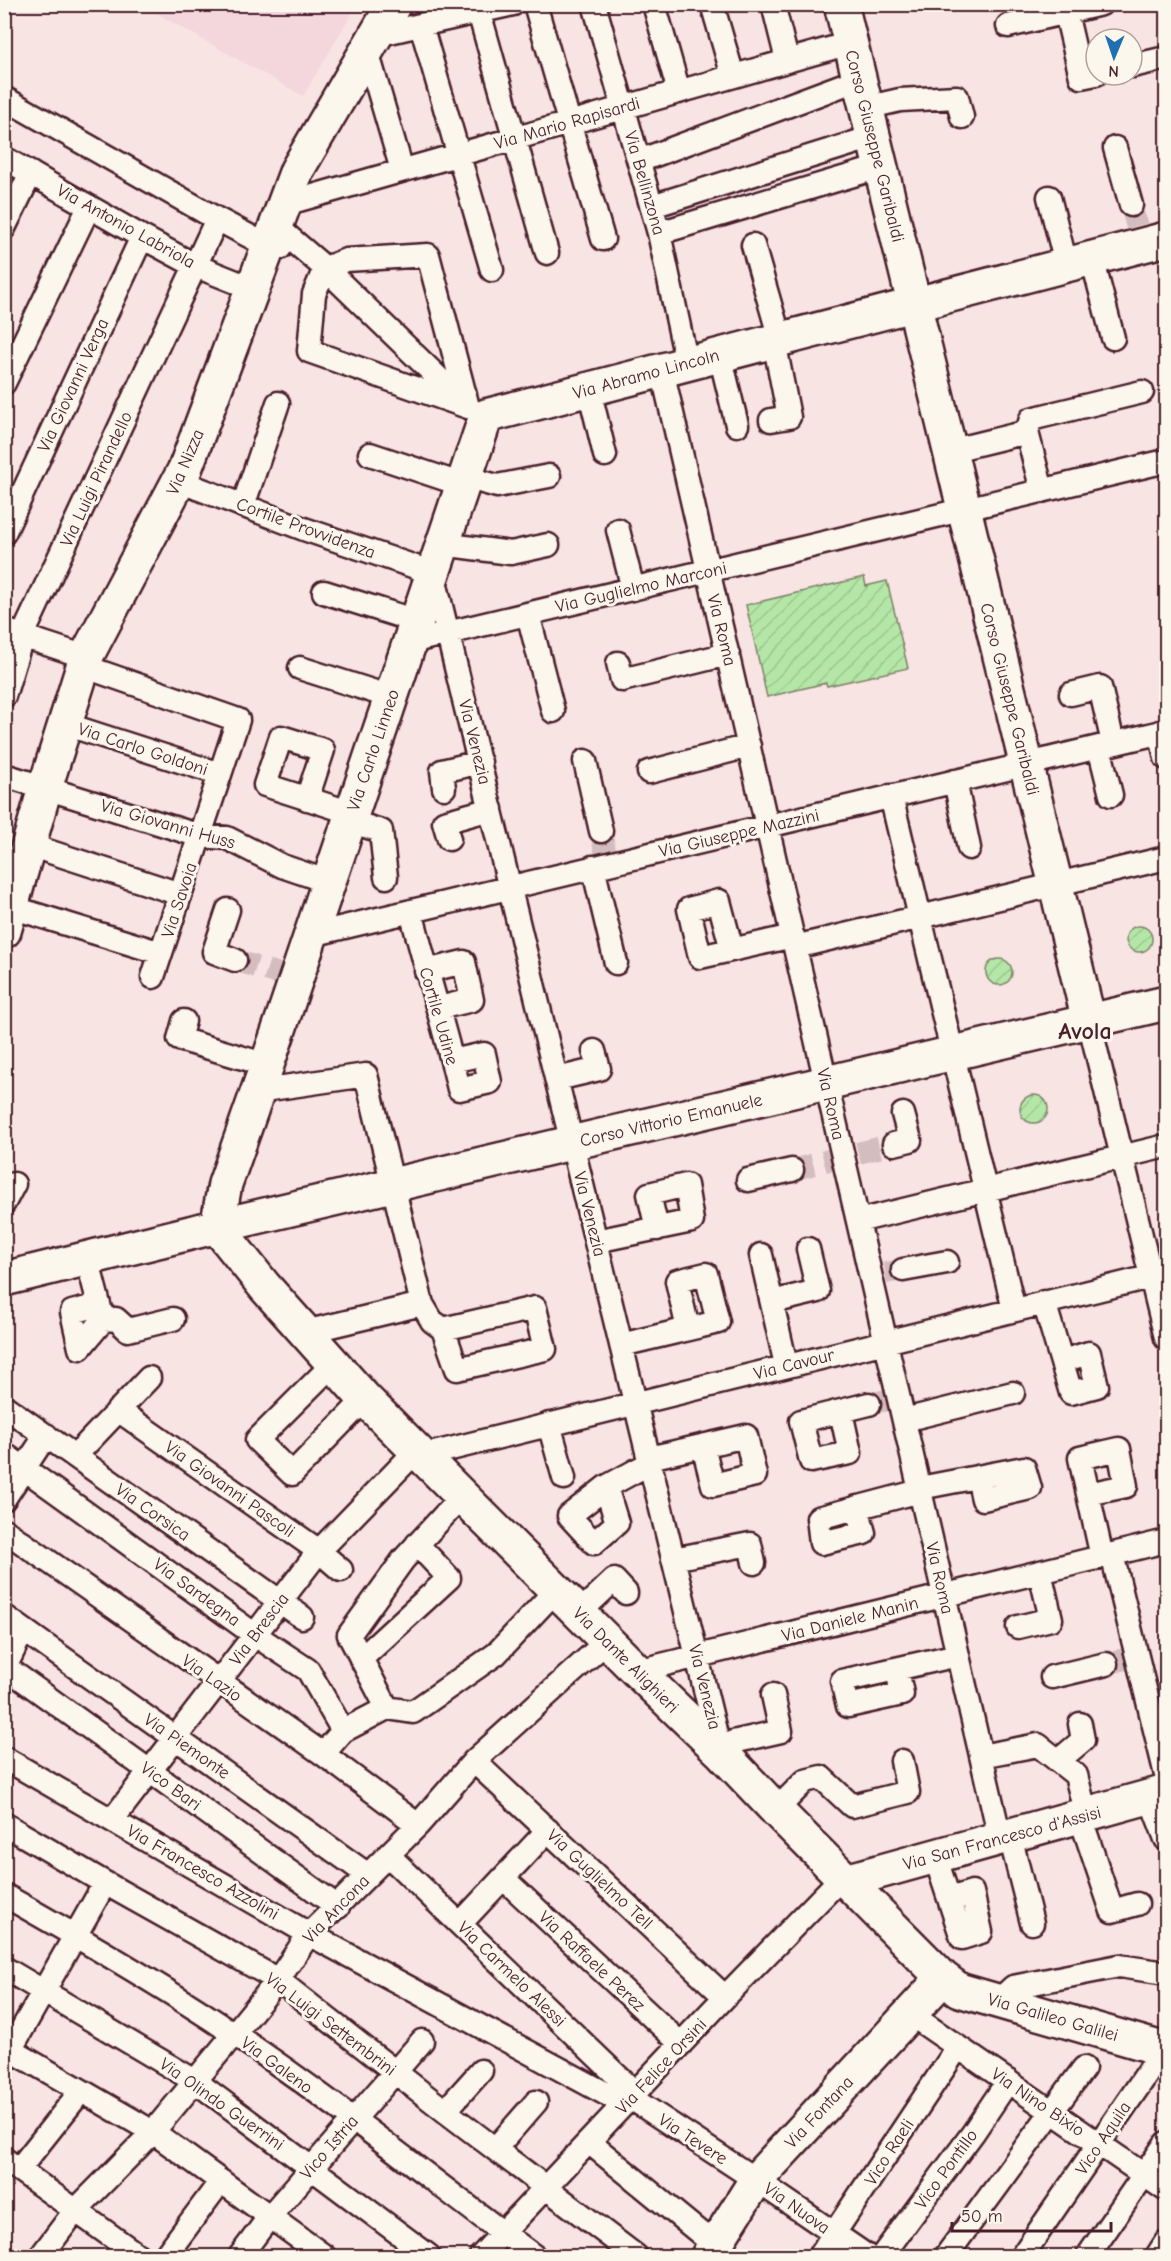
<svg xmlns="http://www.w3.org/2000/svg" width="1171" height="2261" font-family="'Comic Neue',sans-serif">
<defs>
<pattern id="garden-furrows" width="10" height="10" patternUnits="userSpaceOnUse" patternTransform="scale(1.5)"><rect width="10" height="10" fill="#b4e7a7"/><path d="M-1 1l2-2M0 10L10 0M9 11l2-2" fill="none" stroke="#9cc690"/></pattern>
</defs>
<rect width="100%" height="100%" fill="#f7e4e3"/>
<filter id="ink" filterUnits="userSpaceOnUse"><feTurbulence type="fractalNoise" baseFrequency=".0167" numOctaves="2"/><feDisplacementMap in="SourceGraphic" scale="12" xChannelSelector="R" yChannelSelector="G"/><feConvolveMatrix kernelMatrix="1 2 1 2 8 2 1 2 1" color-interpolation-filters="sRGB"/></filter>
<g filter="url(#ink)">
<!-- built -->
<path fill="#f4d6dd" d="M142,5H357L303,96Z"/>
<!-- garden -->
<path fill="url(#garden-furrows)" stroke="#7f8369" stroke-width="1.5" d="M864,577L866,586L887,581L908,668L827,686L826,683L767,697L746,605Z
M1126 939a13 13 0 1 1 26 0a13 13 0 1 1-26 0Z
M986 972a13 13 0 1 1 26 0a13 13 0 1 1-26 0Z
M1020 1109a14 14 0 1 1 28 0a14 14 0 1 1-28 0Z"/>
<g fill="none" stroke-linecap="round" stroke-linejoin="round">
<!-- street-tunnel -->
<path stroke="#d4bdbe" stroke-width="22" stroke-dasharray="22 11" stroke-linecap="butt" d="M1131,205L1137,227
M601,831L605,851
M235,960L282,975
M858,1153L894,1144
M792,1170L833,1159
M885,1273L903,1270
M869,1404L887,1400
M1106,1664L1125,1659"/>
<defs>
<path id="street" d="M535,4L603,239
M594,4L659,233L687,364
M654,4L679,92
M712,4L733,76
M773,4L787,60
M1064,4L1081,77L1096,74
M479,12L547,253
M421,25L492,270
M1008,26L1101,4
M376,35L513,4
M367,51L402,170
M1132,66L1166,58
M4,98L217,219L22,637L4,696
M865,108L900,100L957,97L962,117
M1115,148L1131,205
M4,158L142,237L196,266L251,288
M639,161L859,79
M1049,197L1066,264
M285,204L850,43
M652,206L873,137
M217,219L268,246L280,248
M276,226L325,268L460,399
M4,228L31,173
M659,233L880,167
M753,245L780,339
M428,255L468,407L309,351L314,294L325,268L346,260Z
M1092,258L1113,338
M720,355L737,425
M662,370L1000,1838
M4,383L89,207
M589,389L605,455
M771,420L789,417L774,341
M1027,432L1031,419L1142,392
M949,451L1027,432L1042,491
M370,454L463,485
M465,477L497,486L549,476
M179,481L304,529L433,573L720,1751L733,1742L781,1731L773,1695
M243,506L278,403
M618,530L633,589
M4,533L142,237
M442,544L511,553L548,545
M324,592L416,621
M528,614L553,711
M4,630L86,657
M410,642L1166,461
M618,663L622,680L728,654
M83,666L238,720L153,977
M300,668L391,697
M1071,694L1100,687L1113,743
M65,724L220,774
M1160,732L1166,758
M1099,747L1111,795
M585,761L601,831
M649,772L749,746
M4,775L200,836L227,838L282,866L329,882
M955,781L969,848
M444,788L442,771L480,762
M891,796L1014,1310
M307,799L323,750L281,737L265,785L352,813
M349,821L381,831L386,877
M449,839L444,822L491,809
M29,845L180,894
M593,867L616,963
M11,907L161,953
M228,910L214,952L235,960
M411,911C426,971 445,1029 459,1089L490,1082L484,1054L452,1061
M311,935L1166,731
M795,947L1166,858
M732,950L719,901L689,909L700,957L793,936
M426,971L464,962L472,1000L439,1008
M184,1021L179,1039L267,1065
M1089,1021L1166,1338
M557,1079L599,1069L594,1051
M257,1091L366,1075L422,1304L432,1321L443,1329L535,1308L545,1349L457,1369L443,1329
M894,1144L910,1140L903,1114
M748,1180L792,1170
M4,1203L14,1184
M858,1221L1166,1146
M596,1241L692,1221L686,1185L649,1194L657,1229
M761,1255L786,1365
M87,1258L103,1320L116,1319L128,1330L173,1319
M903,1270L947,1262
M772,1302L818,1291L808,1249
M1044,1302L1071,1393L1097,1386L1089,1353L1062,1361
M99,1305L72,1312L80,1348L103,1320
M305,1332L422,1304
M621,1345L718,1322L706,1274L677,1281L688,1329
M333,1364L257,1440L292,1474L365,1399
M4,1406L302,1617
M118,1410L319,1551L341,1570
M841,1412L850,1453L811,1461L801,1421L869,1404
M904,1420L1013,1393
M549,1424L564,1478
M4,1454L255,1635L308,1670L343,1731L323,1754
M75,1456L149,1378
M422,1456L1166,1273
M649,1458L746,1436L755,1475L713,1485L703,1446
M606,1487L617,1523L594,1543L569,1516L606,1487L650,1463
M920,1488L1024,1468L1030,1488L983,1499L978,1477
M1088,1494L1126,1486L1119,1449L1080,1458L1102,1557
M4,1499L46,1435
M857,1507L864,1533L821,1543L818,1518L920,1491
M4,1530L323,1754L418,1825
M1112,1554L1166,1775
M673,1559L750,1544L754,1563
M579,1613L614,1580L626,1593
M4,1616L368,1875
M1018,1627L1051,1619L1040,1572
M361,1659L449,1578L417,1544
M4,1666L338,1907
M897,1669L902,1694L848,1706L842,1681L958,1655
M4,1670L23,1630
M637,1671L1166,1541
M1052,1677L1106,1664
M387,1708L349,1635L403,1560L462,1496
M343,1731L387,1708L413,1712L496,1654L556,1590
M981,1756L1038,1745L1076,1775L1086,1815
M4,1758L309,1934L625,2104
M474,1761L725,1997
M1058,1761L1083,1740L1080,1724
M1150,1797L1166,1839
M776,1810L805,1781L821,1777L852,1806L908,1792L902,1761
M1080,1816L1112,1911L1137,1904
M113,1819L319,1551L417,1450
M4,1824L105,1883L278,1980L445,2111L636,2256
M1010,1836L1032,1923
M388,1855L635,2093
M935,1856L962,1938L981,1932L972,1892L950,1899
M503,1878L681,2044
M4,1895C82,1939 160,1984 234,2034C337,2103 434,2182 534,2256
M460,1924L548,1830
M4,1968L195,2081L429,2256
M998,2001L1013,1987L1119,1966L1166,1973
M910,2014L1166,2190
M4,2046L153,2132L324,2256
M4,2061L105,1883
M631,2098L756,2180L867,2256
M445,2111L481,2071
M589,2142L728,2256
M495,2149L536,2102
M4,2159L139,2256
M19,2169L81,2091
M41,2256L75,2211L153,2132L234,2034L278,1980L309,1934L418,1825L474,1761L607,1641
M165,2256L221,2181
M240,2256L270,2216L422,2041
M481,2256L725,1997L842,1877
M819,2256L958,2047
M882,2256L973,2133L1008,2081
M946,2256L1084,2068
M1022,2256L1164,2049
M1088,2256L1166,2143
M1157,2256L1166,2242"/>
<path id="secondary" d="M841,4L1089,1021
M1166,239L486,416L267,1065L225,1184L217,1227L265,1287L365,1399L637,1671L720,1751L776,1810L943,1978L959,1990L1166,2050
M4,931L45,788L86,657L185,469L297,170L394,4
M4,1279L210,1228L1166,1003
M846,1881L1166,1792
M708,2256L756,2180L943,1978"/>
</defs>
<!-- street casing -->
<use href="#street" stroke="#4a1f2b" stroke-width="27"/>
<!-- secondary casing -->
<use href="#secondary" stroke="#4a1f2b" stroke-width="38"/>
<!-- street -->
<use href="#street" stroke="#fbf7ec" stroke-width="22"/>
<!-- secondary -->
<use href="#secondary" stroke="#fbf7ec" stroke-width="33"/>
</g>
</g>
<g text-anchor="middle" stroke-width="6" stroke-linejoin="round" paint-order="stroke">
<!-- street labels -->
<g font-size="18" fill="#4a1f2b" stroke="#fbf7ec">
<text transform="translate(567 123) rotate(-16)" y="6">Via Mario Rapisardi</text>
<text transform="translate(875 146) rotate(76)" y="6">Corso Giuseppe Garibaldi</text>
<text transform="translate(645 183) rotate(74)" y="6">Via Bellinzona</text>
<text transform="translate(126 226) rotate(29)" y="6">Via Antonio Labriola</text>
<text transform="translate(646 374) rotate(-15)" y="6">Via Abramo Lincoln</text>
<text transform="translate(73 385) rotate(-65)" y="6">Via Giovanni Verga</text>
<text transform="translate(185 462) rotate(-67)" y="6">Via Nizza</text>
<text transform="translate(96 479) rotate(-65)" y="6">Via Luigi Pirandello</text>
<text transform="translate(306 528) rotate(20)" y="6">Cortile Provvidenza</text>
<text transform="translate(641 587) rotate(-13)" y="6">Via Guglielmo Marconi</text>
<text transform="translate(722 630) rotate(76)" y="6">Via Roma</text>
<text transform="translate(1010 699) rotate(76)" y="6">Corso Giuseppe Garibaldi</text>
<text transform="translate(475 742) rotate(76)" y="6">Via Venezia</text>
<text transform="translate(143 749) rotate(18)" y="6">Via Carlo Goldoni</text>
<text transform="translate(373 750) rotate(-71)" y="6">Via Carlo Linneo</text>
<text transform="translate(168 824) rotate(16)" y="6">Via Giovanni Huss</text>
<text transform="translate(739 833) rotate(-13)" y="6">Via Giuseppe Mazzini</text>
<text transform="translate(179 900) rotate(-72)" y="6">Via Savoia</text>
<text transform="translate(439 1016) rotate(74)" y="6">Cortile Udine</text>
<text transform="translate(831 1104) rotate(77)" y="6">Via Roma</text>
<text transform="translate(671 1120) rotate(-13)" y="6">Corso Vittorio Emanuele</text>
<text transform="translate(590 1214) rotate(76)" y="6">Via Venezia</text>
<text transform="translate(794 1364) rotate(-14)" y="6">Via Cavour</text>
<text transform="translate(230 1489) rotate(35)" y="6">Via Giovanni Pascoli</text>
<text transform="translate(153 1512) rotate(35)" y="6">Via Corsica</text>
<text transform="translate(940 1578) rotate(77)" y="6">Via Roma</text>
<text transform="translate(197 1592) rotate(36)" y="6">Via Sardegna</text>
<text transform="translate(850 1619) rotate(-14)" y="6">Via Daniele Manin</text>
<text transform="translate(259 1629) rotate(-53)" y="6">Via Brescia</text>
<text transform="translate(626 1660) rotate(45)" y="6">Via Dante Alighieri</text>
<text transform="translate(212 1678) rotate(35)" y="6">Via Lazio</text>
<text transform="translate(705 1687) rotate(76)" y="6">Via Venezia</text>
<text transform="translate(187 1746) rotate(35)" y="6">Via Piemonte</text>
<text transform="translate(171 1786) rotate(36)" y="6">Vico Bari</text>
<text transform="translate(1002 1838) rotate(-15)" y="6">Via San Francesco d'Assisi</text>
<text transform="translate(203 1872) rotate(30)" y="6">Via Francesco Azzolini</text>
<text transform="translate(600 1879) rotate(43)" y="6">Via Guglielmo Tell</text>
<text transform="translate(336 1909) rotate(-46)" y="6">Via Ancona</text>
<text transform="translate(592 1961) rotate(43)" y="6">Via Raffaele Perez</text>
<text transform="translate(512 1974) rotate(44)" y="6">Via Carmelo Alessi</text>
<text transform="translate(1053 2017) rotate(16)" y="6">Via Galileo Galilei</text>
<text transform="translate(331 2024) rotate(37)" y="6">Via Luigi Settembrini</text>
<text transform="translate(277 2065) rotate(36)" y="6">Via Galeno</text>
<text transform="translate(661 2066) rotate(-47)" y="6">Via Felice Orsini</text>
<text transform="translate(1038 2102) rotate(34)" y="6">Via Nino Bixio</text>
<text transform="translate(222 2104) rotate(35)" y="6">Via Olindo Guerrini</text>
<text transform="translate(819 2112) rotate(-47)" y="6">Via Fontana</text>
<text transform="translate(1103 2138) rotate(-56)" y="6">Vico Aquila</text>
<text transform="translate(693 2139) rotate(33)" y="6">Via Tevere</text>
<text transform="translate(329 2147) rotate(-49)" y="6">Vico Istria</text>
<text transform="translate(889 2152) rotate(-57)" y="6">Vico Raeli</text>
<text transform="translate(946 2169) rotate(-54)" y="6">Vico Pontillo</text>
<text transform="translate(797 2208) rotate(35)" y="6">Via Nuova</text>
</g>
<!-- district labels -->
<g font-size="24" font-weight="bold" fill="#4a1f2b" stroke="#fbf7ec">
<text x="1085" y="1039">Avola</text>
</g>
</g>
<!-- margin -->
<rect width="1171" height="2261" fill="none" stroke="#fbf7ec" stroke-width="24"/>
<rect x="12" y="12" width="1147" height="2237" fill="none" stroke="#4a1f2b" stroke-width="2" filter="url(#ink)"/>
<!-- north arrow -->
<g transform="translate(1114 57) rotate(182)"><circle r="28" fill="#fbf7ec" stroke="#b4a19f" stroke-width="1.5"/>
<path d="M0-4.5L10 22L0 15L-10 22Z" fill="#1f6fb2"/>
<text y="-9" font-size="16" font-weight="bold" text-anchor="middle" fill="#4a1f2b">N</text>
</g>
<!-- scale -->
<path d="M952 2222v9h159v-9" fill="none" stroke="#4a1f2b" stroke-width="3"/>
<text x="961" y="2222" font-size="18" fill="#4a1f2b" stroke="#fbf7ec" stroke-width="4.5" paint-order="stroke">50 m</text>
</svg>
